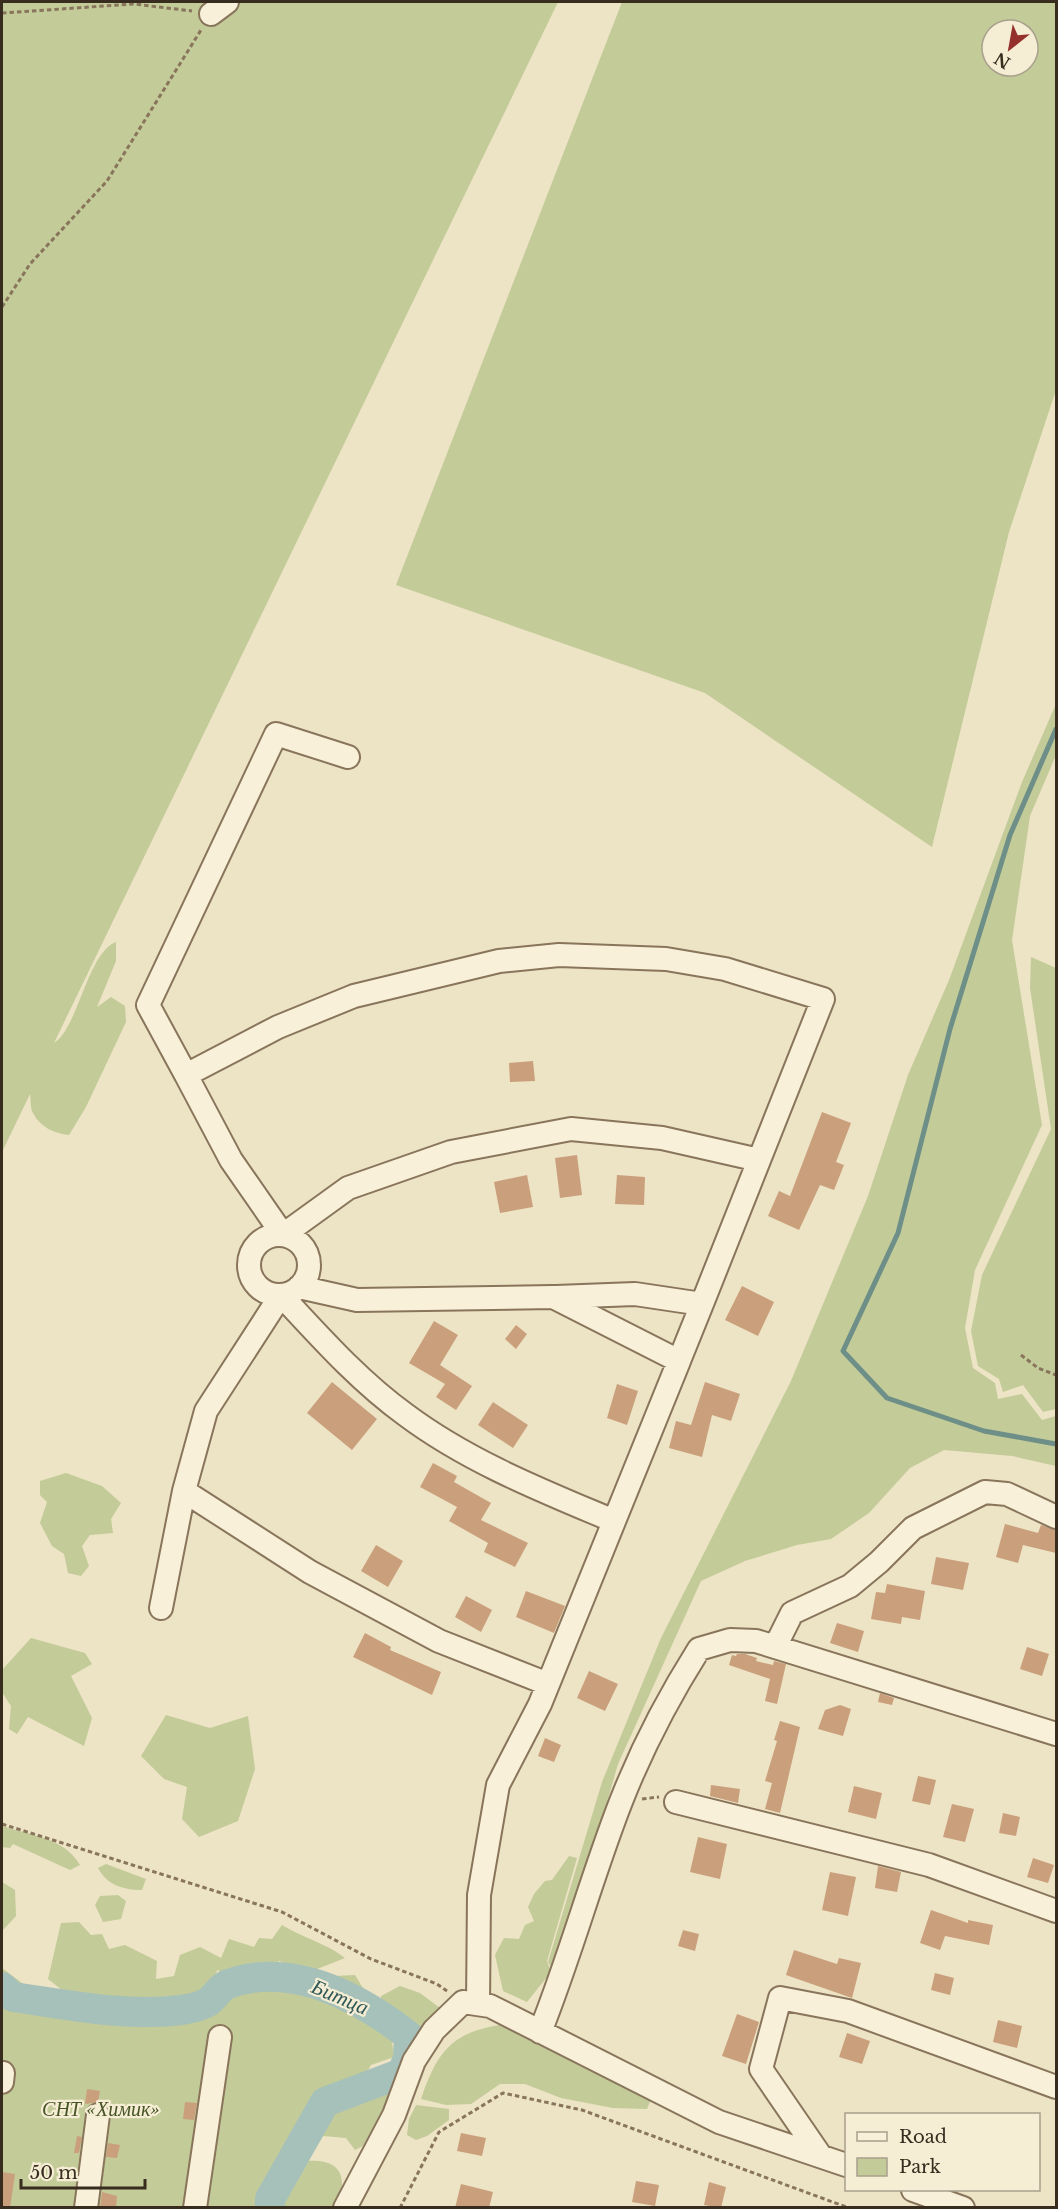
<svg xmlns="http://www.w3.org/2000/svg" width="1058" height="2209" font-family="'Libre Baskerville',serif">
<rect width="100%" height="100%" fill="#ede3c5"/>
<!-- green -->
<path fill="#c3cb99" fill-rule="evenodd" d="M2,2H558L54,1043C78,1029 87,953 116,942V961L97,1007L111,997L125,1006L126,1022L86,1107L69,1135C55,1134 40,1127 33,1113C30,1108 31,1099 30,1094L2,1152Z
M622,2H1056V390L1009,532L932,847L705,693L396,585ZM992,30H1028V66H992Z
M1056,704V755L1030,816L1012,940L1042,1125L975,1270L965,1328L973,1368L995,1383L998,1399L1022,1394L1042,1420L1056,1416V1466L1012,1456L944,1450L910,1468L869,1513L831,1539L797,1545L745,1561L701,1581L618,1764L559,1968L552,1969L548,1962L602,1782L661,1638L791,1381L868,1196L908,1075L949,980L1022,782Z
M1031,957L1056,968V1409L1043,1412L1023,1385L1003,1392L999,1379L978,1366L971,1331L982,1275L1051,1129L1030,988Z
M66,1473L102,1486L121,1503L111,1519L113,1533L90,1535L82,1546L89,1566L81,1576L68,1573L64,1554L52,1546L40,1523L47,1502L40,1495V1481Z
M31,1638L85,1653L92,1664L71,1676L92,1718L84,1746L28,1717L17,1734L9,1729L11,1706L2,1692V1670Z
M166,1715L210,1728L248,1716L255,1769L238,1821L199,1837L182,1819L187,1787L164,1779L141,1756Z
M2,1826C30,1835 65,1838 80,1865L70,1870L13,1844L10,1848L2,1847Z
M569,1856L577,1858L547,1961L551,1972L527,2002L503,1991L495,1955L504,1938L519,1939L525,1925L534,1921L528,1907L534,1894L545,1881L552,1880Z
M106,1864L146,1879L142,1890C123,1890 107,1885 98,1868Z
M2,1882L15,1890L16,1916L3,1930Z
M118,1895L126,1901L121,1919L103,1922L95,1905L100,1896Z
M79,1922L91,1935L102,1934L109,1949L125,1945L157,1961L156,1979L174,1976L180,1955L200,1947L221,1958L229,1939L254,1947L259,1938L272,1939L282,1925C303,1938 326,1943 345,1958L307,1973L279,1961L271,1970L261,1967C246,1977 233,1980 217,1970L215,1981L207,1987L203,1997L182,2004L160,2005L98,1999L62,1990L48,1979L61,1923Z
M2,1968L26,1986L65,2006L182,2017L202,2013L241,1988L277,1979L355,1975L372,2003L367,2016L391,2033L394,2057L371,2065L362,2081L341,2088L348,2100L392,2093L363,2146L355,2150L346,2138L323,2136L315,2149L295,2148L291,2172L298,2162C316,2159 343,2159 342,2185C341,2193 334,2200 333,2207H2Z
M400,1986L420,1993L444,2011L416,2041L403,2046L393,2017L381,2007V1996Z
M505,2024L654,2092L647,2109L613,2108L561,2098L525,2084H500L471,2104L446,2105L421,2099C438,2049 453,2032 505,2024Z
M416,2105L449,2109V2120L427,2136L416,2140L407,2135L409,2119Z"/>
<g fill="none" stroke-linecap="round" stroke-linejoin="round">
<!-- stream -->
<path stroke="#6d8f88" stroke-width="5" d="M1056,729L1010,835L950,1029L898,1233L843,1351L887,1398L984,1431L1056,1444"/>
<!-- river -->
<path stroke="#a6c1ba" stroke-width="30" d="M2,1987L13,1997C69,2005 125,2017 181,2010C189,2009 201,2006 208,2002C215,1997 220,1987 228,1984C292,1961 359,1997 409,2036L408,2058L402,2073L325,2102L270,2199V2208"/>
</g>
<!-- building -->
<path fill="#caa07c" d="M533,1061L535,1081L510,1082L509,1063Z
M822,1112L851,1123L836,1162L844,1165L834,1190L820,1185L799,1230L768,1216L779,1191L790,1196Z
M577,1155L582,1195L560,1198L555,1158Z
M527,1175L533,1207L500,1213L494,1182Z
M617,1175L645,1177L644,1205L615,1204Z
M742,1286L774,1302L758,1336L725,1320Z
M434,1321L458,1335L440,1365L472,1386L456,1410L436,1397L445,1384L409,1363Z
M516,1325L527,1334L516,1349L505,1339Z
M332,1382L377,1419L352,1450L307,1413Z
M705,1382L740,1394L731,1421L712,1415L702,1457L669,1448L676,1421L691,1425Z
M617,1384L638,1391L627,1425L607,1418Z
M493,1402L528,1425L513,1448L478,1425Z
M433,1463L457,1476L454,1482L491,1503L481,1520L528,1543L515,1567L484,1552L488,1543L449,1521L457,1507L420,1487Z
M1005,1524L1038,1533L1041,1525L1056,1530V1553L1023,1545L1018,1563L996,1557Z
M376,1545L403,1561L388,1587L361,1571Z
M936,1557L969,1563L963,1590L931,1584Z
M887,1584L925,1591L920,1620L902,1617L901,1624L871,1619L876,1592L885,1593Z
M526,1591L565,1606L554,1633L516,1617Z
M466,1596L492,1610L481,1632L455,1617Z
M837,1623L864,1631L858,1652L830,1643Z
M365,1633L391,1647L390,1650L441,1672L432,1695L353,1657Z
M1027,1647L1049,1654L1042,1676L1020,1669Z
M737,1654H745L757,1658L756,1661L773,1665L774,1661L786,1664L777,1704L765,1701L770,1679L729,1665L732,1655L736,1656Z
M589,1671L618,1684L605,1711L577,1698Z
M880,1693L894,1698L892,1705L878,1702Z
M840,1705L851,1709L843,1736L818,1729L825,1710Z
M780,1721L800,1727L780,1813L765,1809L772,1783L765,1781L777,1741L774,1740Z
M545,1738L561,1745L554,1762L538,1756Z
M918,1776L936,1780L930,1805L912,1801Z
M711,1785L740,1789L738,1803L710,1796Z
M854,1786L882,1793L876,1819L848,1812Z
M952,1804L974,1809L965,1842L943,1837Z
M1003,1813L1020,1817L1016,1836L999,1833Z
M698,1837L727,1844L720,1879L690,1872Z
M1033,1858L1054,1865L1048,1883L1027,1877Z
M878,1866L901,1872L897,1892L875,1888Z
M830,1872L856,1877L848,1916L822,1910Z
M931,1910L968,1923V1920L993,1925L989,1945L945,1936L940,1950L920,1943Z
M683,1930L699,1934L695,1951L678,1946Z
M794,1950L837,1964L839,1958L861,1963L852,1998L786,1975Z
M935,1973L954,1978L950,1995L931,1990Z
M737,2014L759,2022L746,2064L722,2056Z
M998,2020L1022,2026L1017,2048L993,2042Z
M847,2033L870,2041L862,2064L839,2057Z
M87,2089L100,2091L98,2102L85,2104Z
M185,2102L197,2103L194,2120L183,2119Z
M461,2133L486,2138L482,2156L457,2151Z
M77,2136L82,2137L79,2153H74Z
M108,2143L120,2145L117,2158L106,2157Z
M2,2172L15,2174L10,2208H2Z
M636,2181L659,2185L655,2206L632,2202Z
M709,2182L726,2187L721,2208L704,2205Z
M461,2184L493,2192L489,2208H455Z
M102,2192L117,2196L116,2208H100Z"/>
<g fill="none" stroke-linecap="round" stroke-linejoin="round">
<defs>
<path id="minor" d="M211,14L227,2
M348,757L276,734L148,1005L186,1075L278,1027L354,996L499,961L559,955L666,959L725,969L823,999L702,1304
M186,1075L231,1160L283,1235L348,1188L451,1152L571,1129L662,1138L759,1160
M249 1265a30 30 0 1 1 60 0a30 30 0 1 1-60 0Z
M299,1287L357,1300L553,1297L679,1361L540,1704L498,1785L479,1895L478,2004
M556,1297L635,1294L702,1304L679,1361
M161,1608L184,1491
M776,1645L792,1613L850,1586L879,1562L913,1528L985,1492L1007,1494L1056,1517
M548,1684L439,1641L310,1572L184,1491L206,1411L281,1295C320,1337 359,1381 406,1415C469,1462 543,1491 614,1521
M676,1802L929,1865L1056,1911
M540,2032C570,1957 591,1879 620,1804C641,1750 668,1698 699,1649L730,1640L756,1641L1056,1734
M2,2082L3,2073
M820,2155L761,2069L780,1998L848,2011L1056,2087
M913,2190L963,2208
M86,2208L98,2115
M195,2208L220,2037
M345,2208L394,2115L414,2061L434,2030L463,2002L490,2006L719,2122L846,2165"/>
</defs>
<!-- minor casing -->
<use href="#minor" stroke="#88755b" stroke-width="26"/>
<!-- path -->
<path stroke="#88755b" stroke-width="3" stroke-dasharray="4.5 3" stroke-linecap="butt" d="M2,13L134,4L192,11
M2,307L30,264L107,181L201,30
M1021,1355L1038,1368L1056,1375
M642,1799L659,1797
M2,1824L282,1912L371,1959L437,1984L447,1991
M400,2208L439,2132L503,2093L582,2110L849,2208"/>
<!-- minor -->
<use href="#minor" stroke="#f8f0d8" stroke-width="22"/>
</g>
<g text-anchor="middle" stroke-width="4.5" stroke-linejoin="round" paint-order="stroke">
<!-- park labels -->
<g font-size="20" font-style="italic" fill="#465426" stroke="#f5edd4">
<text x="101" y="2116">СНТ «Химик»</text>
</g>
<!-- water labels -->
<g font-size="21" font-style="italic" fill="#2f5857" stroke="#f5edd4">
<text transform="translate(340 1997) rotate(23)" y="7">Битца</text>
</g>
</g>
<!-- border -->
<rect width="1058" height="2209" fill="none" stroke="#382c1f" stroke-width="6"/>
<!-- legend -->
<rect x="845" y="2113" width="195" height="78" fill="#f5edd4" stroke="#a9a08c" stroke-width="1.5"/>
<rect x="857" y="2132" width="30" height="9" fill="#f8f0d8" stroke="#a9a08c" stroke-width="1.5"/>
<text x="899" y="2143" font-size="18" fill="#382c1f">Road</text>
<rect x="857" y="2158" width="30" height="18" fill="#c3cb99" stroke="#a9a08c" stroke-width="1.5"/>
<text x="899" y="2173" font-size="18" fill="#382c1f">Park</text>
<!-- north arrow -->
<g transform="translate(1010 48) rotate(211)"><circle r="28" fill="#f5edd4" stroke="#a9a08c" stroke-width="1.5"/>
<path d="M0-4.5L10 22L0 15L-10 22Z" fill="#95312d"/>
<text y="-9" font-size="16" font-weight="bold" text-anchor="middle" fill="#382c1f">N</text>
</g>
<!-- scale -->
<path d="M21 2179v9h124v-9" fill="none" stroke="#382c1f" stroke-width="3"/>
<text x="30" y="2179" font-size="18" fill="#382c1f" stroke="#f5edd4" stroke-width="4.5" paint-order="stroke">50 m</text>
</svg>
